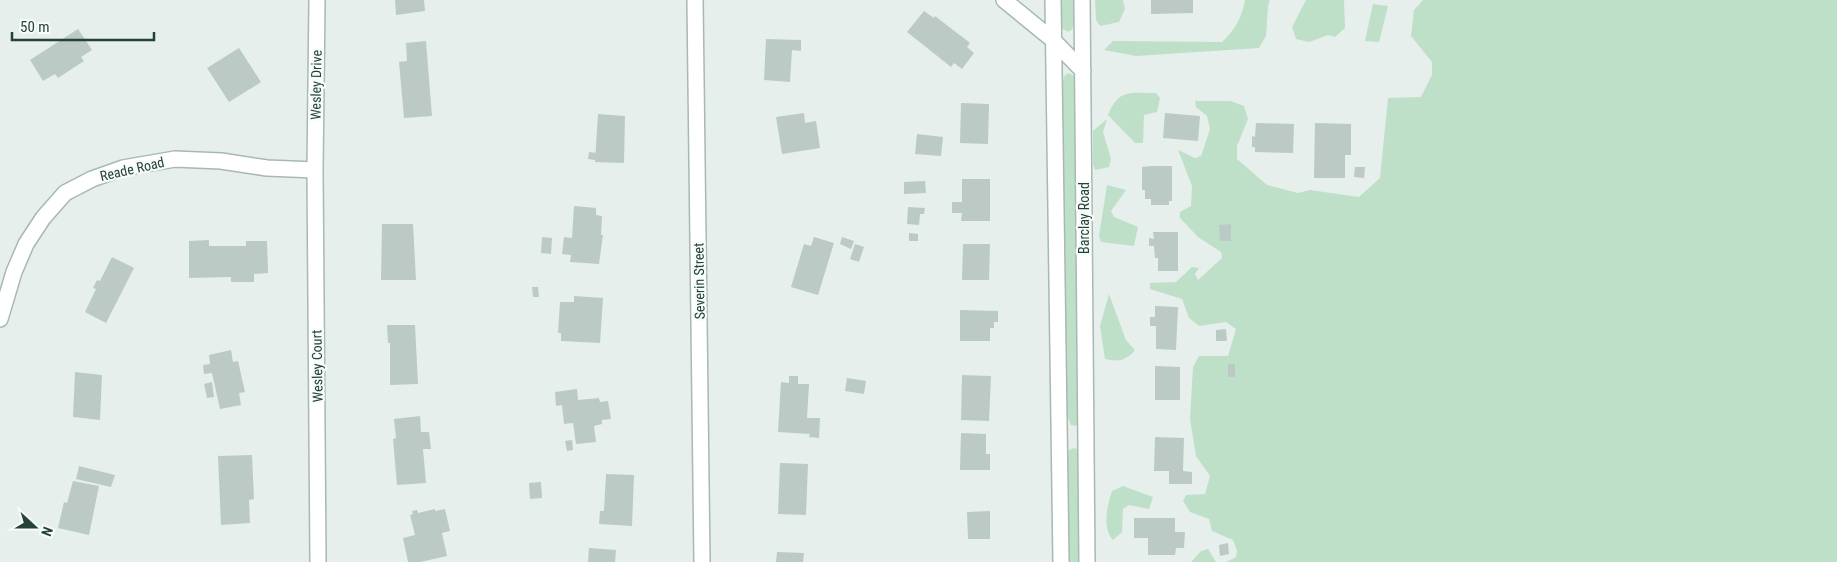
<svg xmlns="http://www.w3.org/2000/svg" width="1837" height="562" font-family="'Roboto Condensed',sans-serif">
<rect width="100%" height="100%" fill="#e6efeb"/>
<!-- green -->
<path fill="#bfe0c8" d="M1060,0H1076C1076,7 1077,44 1061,27Z
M1095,0H1123L1125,9L1119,22L1100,26L1096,20Z
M1245,0H1270L1268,6L1266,36L1259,48L1136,56L1104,50L1113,41L1222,42C1235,30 1242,17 1245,0Z
M1306,0H1344L1345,28L1335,37L1328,35L1309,42L1296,39L1292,27Z
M1423,0H1837V562H1226L1236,557L1237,551L1233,540L1212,531L1209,519L1190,512L1183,501L1186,495L1205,494L1210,476L1196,456L1190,419L1193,367L1199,356H1228L1236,329L1226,322L1199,326L1189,318L1182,299L1150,289V283L1176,282L1192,267L1199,268L1195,274L1198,280L1222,258L1221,252L1198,237L1180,218V212L1191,206L1192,186L1178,150L1195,158L1201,156L1210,129L1207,116L1196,107L1195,101H1231L1244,106L1248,119L1237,146V159L1267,185L1298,193L1310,190L1359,197L1380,178L1388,98L1421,97L1432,75V62L1411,36L1414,10Z
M1373,4L1388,6L1379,42L1365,41Z
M1069,73L1076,77L1079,423L1076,426L1071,425L1067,416L1066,403L1062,83L1065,75Z
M1156,93L1160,98L1157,112L1144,115L1143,143H1135L1108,115C1119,88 1130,93 1156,93Z
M1107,119L1103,132L1111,159L1109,167L1095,170L1093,164V131Z
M1107,185L1126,190L1111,211L1114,217L1138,227L1134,246L1101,242L1099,236Z
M1109,294L1126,340L1135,350C1126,361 1118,362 1105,359L1100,326Z
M1074,448L1079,450L1082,562H1067V455L1069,450Z
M1123,486L1153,497L1149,509L1129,505L1123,509L1122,532L1113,540C1102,528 1107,506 1112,491Z
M1208,549L1216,562H1191L1201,551Z"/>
<!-- building -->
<path fill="#bbcac4" d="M395,0H424L425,11L396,15Z
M1151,0H1193V13L1151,14Z
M924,11L934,18L935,16L970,43L967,47L974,53L962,69L954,63L951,67L907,32Z
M78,29L92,50L81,57L84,61L58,78L55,74L43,81L30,60Z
M766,39L801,40V51L792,50L790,82L764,80Z
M426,41L432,116L404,118L399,62L407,61L406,43Z
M239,48L261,82L229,102L207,68Z
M961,103L989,104L988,144L960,143Z
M804,113L805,123L816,121L820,148L782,154L776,117Z
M1165,113L1200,116L1198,141L1163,138Z
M598,114L625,116L624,163L595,162Z
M1256,123L1294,124L1293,153L1255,152V147H1252V136L1255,137Z
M1315,123L1351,124V155H1345V178H1314Z
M917,134L943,137L941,156L915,154Z
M589,152L596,153L595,160L588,159Z
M1152,166H1172V201H1169V205H1151V199H1145V190H1142V167Z
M1355,167H1365L1364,178L1354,177Z
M962,179H990V221H961L962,213H952V202H962Z
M925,181L926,193L904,194V182Z
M574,206L596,208V215L602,216L601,235H603L599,264L570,262L571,255L562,254L564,237L572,238Z
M908,207L925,208L924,214H920L919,225L907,224Z
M382,224H413L416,280H381Z
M1231,224V241H1220L1219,225Z
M1153,232H1178V271H1158V258H1155L1154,246H1149V238L1154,239Z
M909,233L918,234V241H909Z
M542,237L552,238L551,254L541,253Z
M814,237L834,243L818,295L791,287L804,244L811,246Z
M842,237L854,241L851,249L840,244Z
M209,240V246H246V241H267L268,273L254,274V282H231V277L189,278V241Z
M855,244L864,247L859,262L850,259Z
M963,244H990L989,280H962Z
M112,257L134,268L106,323L85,312L96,289L93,288L97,280L100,281Z
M532,287H538L539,297H533Z
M574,296L603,298L600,343L561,341V333H558L560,302H574Z
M1155,306L1178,307L1176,350L1156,349V326H1150V317H1155Z
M960,310L998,311V322H994V328H990V341H960Z
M387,325H415L418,384L390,385V343H388Z
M1226,329L1227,341H1216V330Z
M231,350L233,362L238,361L245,392L239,393L241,405L220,409L212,373L204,374L203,365L210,364L209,355Z
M1228,364H1235V377H1228Z
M1155,366L1180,367V400H1155Z
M75,372L102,375L100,420L73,417Z
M962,375L991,376L989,421L961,420Z
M789,376H798V384H809L807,418H820L819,438L809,437L810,434L778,432L781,382L789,383Z
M847,378L866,381L864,394L845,391Z
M212,382L214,397L207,398L204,384Z
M577,389L578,400L599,398L600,402L608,401L611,419L602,420V424L594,426L596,442L576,444L573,423L564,424L562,405L556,406L555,392Z
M420,416L421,432H429L431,449H423L426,483L397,485L393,439L396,438L394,419Z
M961,433L986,434V454H990V470H960Z
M1155,437L1184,438L1183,471L1192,472V484H1169V471H1154Z
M572,440L573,450L567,451L565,441Z
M252,455L254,499L249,500L250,523L221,525L218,456Z
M780,463L808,464L806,515L778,514Z
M79,466L115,475L111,487L76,479Z
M606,474L634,475L632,526L599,524L600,511H604Z
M73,481L99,486L89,535L58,528L64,502L67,503Z
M541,482L542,498L530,499L529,483Z
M435,509V511L445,509L450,531L442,533L447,556L420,562H408L403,538L415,535L410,515L413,514L412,511L417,510L418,513Z
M990,511V539H968L967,512Z
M1134,518H1175V532H1185L1184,548H1176L1175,555H1148V538H1134Z
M1228,543L1229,554L1220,556L1219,545Z
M589,548L616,550L615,562H588Z
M777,552L804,553L803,562H776Z"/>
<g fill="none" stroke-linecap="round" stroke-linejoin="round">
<defs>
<path id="minor" d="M317,0L315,170L318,562
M695,0L702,562
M1004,0L1053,40L1083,71
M1053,0L1061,562
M1082,0L1087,562
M0,319L14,272L26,244L43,218L65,193L92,179L123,168L175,159L221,161L267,168L315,170"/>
</defs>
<!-- minor casing -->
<use href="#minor" stroke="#a8b8b2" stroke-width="18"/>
<!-- minor -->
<use href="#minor" stroke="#fff" stroke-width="15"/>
</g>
<g text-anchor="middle" stroke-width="4.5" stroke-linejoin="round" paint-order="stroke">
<!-- street labels -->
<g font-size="14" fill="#24423a" stroke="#f7fbf9">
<text transform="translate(316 85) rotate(-89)" y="5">Wesley Drive</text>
<text transform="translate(132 169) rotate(-13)" y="5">Reade Road</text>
<text transform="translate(1084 218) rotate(-90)" y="5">Barclay Road</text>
<text transform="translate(699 281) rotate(-91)" y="5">Severin Street</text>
<text transform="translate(317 366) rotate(-91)" y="5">Wesley Court</text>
</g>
</g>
<!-- north arrow -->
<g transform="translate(35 527) rotate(111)" stroke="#f7fbf9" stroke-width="4" paint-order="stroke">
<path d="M0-4L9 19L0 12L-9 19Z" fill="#24423a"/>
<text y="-8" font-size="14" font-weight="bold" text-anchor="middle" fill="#24423a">N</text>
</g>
<!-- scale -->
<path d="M12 32v8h142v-8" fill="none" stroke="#24423a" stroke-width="2.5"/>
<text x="20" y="32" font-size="15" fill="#24423a" stroke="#f7fbf9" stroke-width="4" paint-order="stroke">50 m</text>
</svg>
